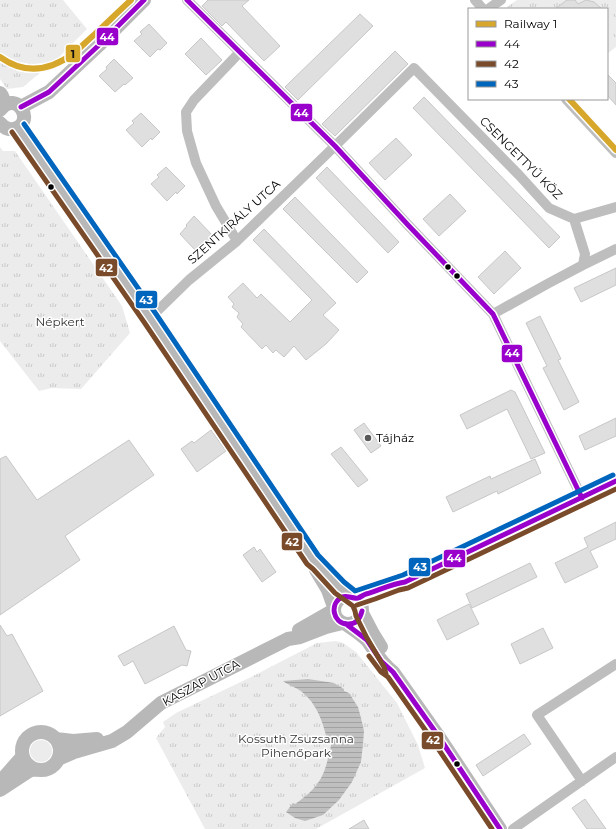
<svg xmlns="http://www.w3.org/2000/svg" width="616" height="829" font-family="Montserrat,sans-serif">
<defs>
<pattern id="park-tufts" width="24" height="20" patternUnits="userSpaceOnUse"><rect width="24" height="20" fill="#ececec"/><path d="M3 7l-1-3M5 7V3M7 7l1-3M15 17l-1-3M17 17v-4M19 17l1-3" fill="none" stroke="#c9c9c9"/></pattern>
<pattern id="water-rules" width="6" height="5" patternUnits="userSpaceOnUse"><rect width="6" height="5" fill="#bfbfbf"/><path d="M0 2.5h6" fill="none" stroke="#a2a2a2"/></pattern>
</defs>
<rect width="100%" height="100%" fill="#fff"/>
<!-- grass -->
<path fill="#ececec" d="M30 751a11 11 0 1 1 22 0a11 11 0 1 1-22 0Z"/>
<!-- park -->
<path fill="url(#park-tufts)" d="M0,0H63L87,29L59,57L23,87L7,89L0,79Z
M517,0H616V47L607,54V9H508L507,7Z
M0,147L3,151H15L122,306L130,333L81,389L52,388L39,391L0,341Z
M336,641L343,643L356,652L397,703L418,745L425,768L316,829H205L156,738L165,727L163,722L176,713L249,678L317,643Z"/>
<!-- water -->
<path fill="url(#water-rules)" d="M308,679L334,683L344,689V691L349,693L358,707L361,718L364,731L363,744L361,762L352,782L339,800L323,815L305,821L295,818L286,812L293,803L295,804C323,785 325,773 332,741L327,739C322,720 317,704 302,692C296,687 288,685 283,681Z"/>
<!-- building -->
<path fill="#dfdfdf" stroke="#c7c7c7" d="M208,0H249L242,6L280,46L264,61L226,22L222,26L202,6Z
M567,0H575L578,4L586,0L594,2L602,9H555Z
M360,14L373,26L298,100L285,87Z
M149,24L167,43L160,50L158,49L150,57L134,41L142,34L140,32Z
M201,38L222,60L206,75L185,54Z
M395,51L408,64L335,136L322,124Z
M114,59L133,78L125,85L124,84L115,92L99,76L107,69L106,67Z
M607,74L616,83V105L607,95Z
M424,97L560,237L549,248L413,108Z
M141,113L160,132L152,140L151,138L142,147L126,130L134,123L132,121Z
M396,138L412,155L385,180L369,163Z
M166,167L185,186L177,194L176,192L167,201L151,184L159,177L157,175Z
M327,167L399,242L388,253L316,178Z
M450,194L466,211L439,236L423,219Z
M295,197L368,272L357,283L283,209Z
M194,216L213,236L206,243L204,242L195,250L180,234L187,226L186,225Z
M264,229L336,303L323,315L339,330L326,344L306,360L294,346L284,357L276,350L273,353L266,345L262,349L241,327L243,324L237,317L239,313L232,307L234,304L228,297L243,283L257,298L261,294L290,322L312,300L253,240Z
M505,251L521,268L494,294L478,277Z
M616,268V285L581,302L574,288Z
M540,316L561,359L558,360L579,402L564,410L543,368L547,366L526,323Z
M511,390L515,392L545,453L531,459L507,409L467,429L460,415Z
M616,418V436L585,450L579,436Z
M364,423L381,446L371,453L354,430Z
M211,430L226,451L197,472L181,449L192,441L194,443Z
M129,440L154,475L65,536L80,560L0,615V459L6,456L37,500Z
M341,447L368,480L358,487L331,454Z
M535,459L541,473L498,494L497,491L453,512L446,497L490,476L491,479Z
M616,522V539L590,551L598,567L565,583L555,563L588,547L584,538Z
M254,547L257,552L260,549L276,572L262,582L243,555Z
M530,563L537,577L472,608L466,594Z
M469,604L479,624L447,640L437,620Z
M0,625L7,636L12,634L43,691L0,716Z
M174,626L186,650L191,651L187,666L182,665L145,684L133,661L124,666L118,656Z
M543,628L553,648L520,664L511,644Z
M524,734L531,744L483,776L476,765Z
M585,799L606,829H587L572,808Z
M364,820L369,829H349Z"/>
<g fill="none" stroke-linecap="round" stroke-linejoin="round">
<!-- street -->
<path stroke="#bebebe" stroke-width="10" d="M187,0L335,146L408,225L493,314L582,498
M475,0L483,9
M488,9L501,0
M566,99L616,153
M237,241L216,206L196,163L187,131L186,112L194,100L240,52
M583,265L616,249
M493,314L549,283L583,265L585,254L574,219L616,207
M150,318L189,280L237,241L335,146L414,68L519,175L549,208L574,219
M582,781L537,715L616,664
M513,829L616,757"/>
<!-- secondary -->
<path stroke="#b8b8b8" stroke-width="14" d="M0,93L2,96L5,104
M21,107L49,92L99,45L144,0
M0,110C17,88 37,124 13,129C8,130 3,127 0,123
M18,128L150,318L313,560L318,564L340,588L351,596
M316,570L328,590L334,607
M334 610a14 14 0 1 1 28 0a14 14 0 1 1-28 0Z
M355,598L372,593L397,583L405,582L616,481
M362,613L373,634L381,647
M346,624C353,629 361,634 367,640C376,652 380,662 393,672L439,737L500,829
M299,630L334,610
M22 751a19 19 0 1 1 38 0a19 19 0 1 1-38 0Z
M56,739L73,741L97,739
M58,759L74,752L112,741L127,732L161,703L264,651L288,639L300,637L326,627L342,623
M0,782L22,757
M0,790L29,771L34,769"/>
<defs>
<path id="bus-1" d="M187,0L335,146L408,225L493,314L582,498
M21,107L49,92L99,45L144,0
M362,611C360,619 356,625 347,624C333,623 329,604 342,597C348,595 352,599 358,598C361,597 363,595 366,594C379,590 392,584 405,582L616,481
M346,624L367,640L381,661L393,672L439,737L500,829"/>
<path id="bus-2" d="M12,132L144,322L307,564L313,569L335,593L353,606L355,611L356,616L367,638L384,667L386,674
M357,605L375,599L399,590L408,588L616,489
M369,656L381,672L388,677L433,741L492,829"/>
<path id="bus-3" d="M24,124L156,314L318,555L344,582L354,590L355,591L403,575L613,475"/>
</defs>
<!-- bus-1 casing -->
<use href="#bus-1" stroke="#fff" stroke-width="8"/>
<!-- bus-2 casing -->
<use href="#bus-2" stroke="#fff" stroke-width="8"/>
<!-- bus-3 casing -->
<use href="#bus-3" stroke="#fff" stroke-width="8"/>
<!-- bus-1 -->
<use href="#bus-1" stroke="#90c" stroke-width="5"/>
<!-- bus-2 -->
<use href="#bus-2" stroke="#7a4b2a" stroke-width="5"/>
<!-- bus-3 -->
<use href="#bus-3" stroke="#0065bd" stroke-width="5"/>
<defs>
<path id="rail-1" d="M0,57C25,75 50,71 74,53C81,47 88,40 95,34C107,23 119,11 131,0
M569,99L616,150"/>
</defs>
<!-- rail-1 casing -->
<use href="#rail-1" stroke="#fff" stroke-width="9"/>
<!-- rail-1 -->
<use href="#rail-1" stroke="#d7a72c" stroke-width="6"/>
</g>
<!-- markers -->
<g fill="#000" stroke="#fff" stroke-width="1.5">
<circle cx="51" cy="187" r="3.5"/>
<circle cx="448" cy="267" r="3.5"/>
<circle cx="457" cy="276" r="3.5"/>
<circle cx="457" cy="764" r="3.5"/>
</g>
<circle fill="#595959" stroke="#fff" stroke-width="1.5" cx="368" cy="438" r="4"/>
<g text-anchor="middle" stroke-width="3" stroke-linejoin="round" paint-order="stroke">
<!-- street labels -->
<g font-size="12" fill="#000" stroke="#fff">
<text transform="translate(521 158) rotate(45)" y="4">CSENGETTYŰ KÖZ</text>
<text transform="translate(234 222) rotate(-42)" y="4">SZENTKIRÁLY UTCA</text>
<text transform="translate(201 683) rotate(-28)" y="4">KASZAP UTCA</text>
</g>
<!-- park labels -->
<g font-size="12" fill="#333" stroke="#fff">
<text x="60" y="326">Népkert</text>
<text x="296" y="743">Kossuth Zsuzsanna<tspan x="296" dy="14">Pihenőpark</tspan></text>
</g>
<!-- poi labels -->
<g font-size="12" fill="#000" stroke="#fff" text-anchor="start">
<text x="376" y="442">Tájház</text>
</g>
</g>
<g stroke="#fff" stroke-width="1.5">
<rect x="96" y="27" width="23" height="19" rx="4" fill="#90c"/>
<rect x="65" y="44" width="16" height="19" rx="4" fill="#d7a72c"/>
<rect x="290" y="103" width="23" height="19" rx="4" fill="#90c"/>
<rect x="95" y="258" width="23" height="19" rx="4" fill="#7a4b2a"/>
<rect x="135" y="290" width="23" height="19" rx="4" fill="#0065bd"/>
<rect x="501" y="344" width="22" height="19" rx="4" fill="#90c"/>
<rect x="281" y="532" width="22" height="19" rx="4" fill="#7a4b2a"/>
<rect x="443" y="549" width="23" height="19" rx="4" fill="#90c"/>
<rect x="408" y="557" width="23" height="20" rx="4" fill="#0065bd"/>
<rect x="421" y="731" width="23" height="19" rx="4" fill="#7a4b2a"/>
</g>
<g font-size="11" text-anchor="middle" font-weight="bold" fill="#fff">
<text x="107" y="41">44</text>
<text x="301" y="117">44</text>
<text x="106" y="272">42</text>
<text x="146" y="304">43</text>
<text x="512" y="357">44</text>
<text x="292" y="546">42</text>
<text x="454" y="562">44</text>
<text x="420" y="571">43</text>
<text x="433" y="744">42</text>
</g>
<g font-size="11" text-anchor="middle" font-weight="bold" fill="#111">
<text x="73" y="58">1</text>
</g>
<!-- legend -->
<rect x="468" y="8" width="140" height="92" fill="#ffffff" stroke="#999999"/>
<rect x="476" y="21" width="20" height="6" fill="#d7a72c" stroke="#999999"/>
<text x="504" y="28" font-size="12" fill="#000000">Railway 1</text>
<rect x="476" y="41" width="20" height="6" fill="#9900cc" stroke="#999999"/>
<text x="504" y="48" font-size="12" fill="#000000">44</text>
<rect x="476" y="61" width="20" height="6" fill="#7a4b2a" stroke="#999999"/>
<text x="504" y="68" font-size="12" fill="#000000">42</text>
<rect x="476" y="81" width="20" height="6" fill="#0065bd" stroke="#999999"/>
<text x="504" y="88" font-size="12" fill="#000000">43</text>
</svg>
